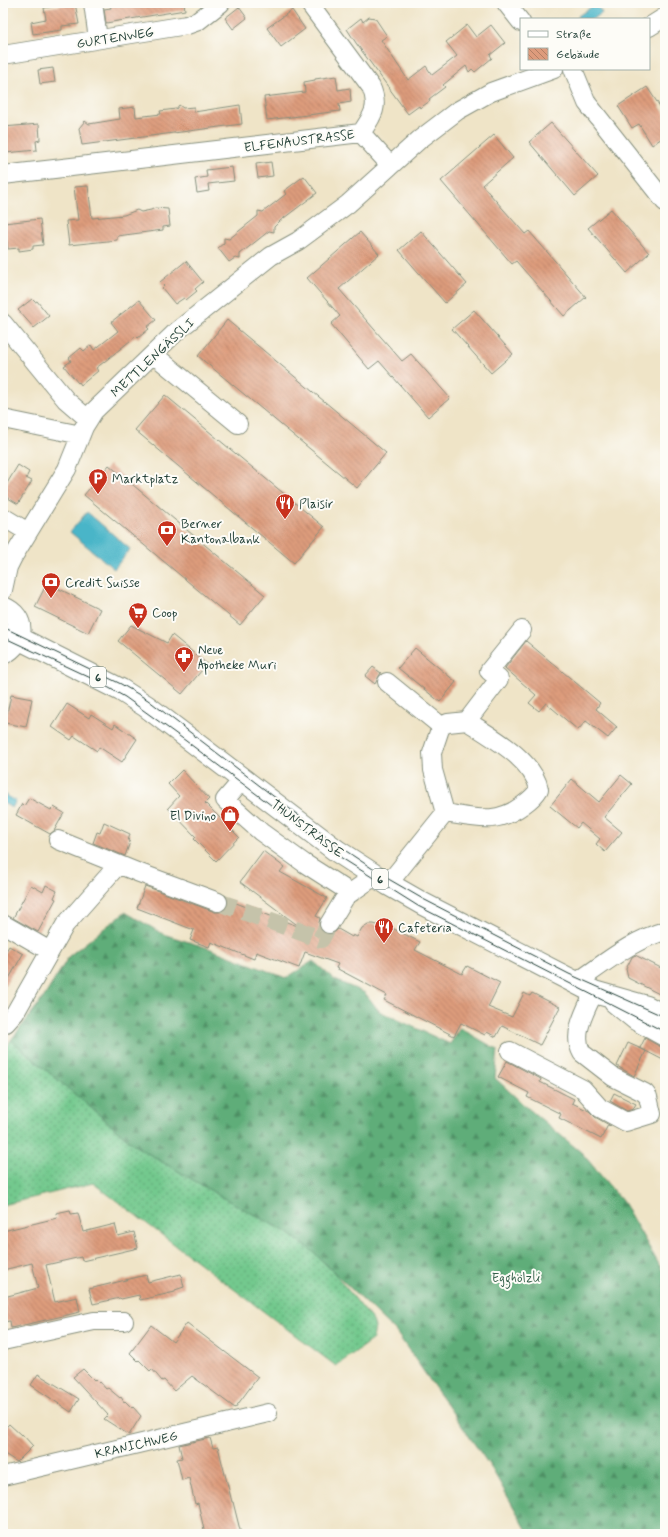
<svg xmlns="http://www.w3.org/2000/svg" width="668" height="1537" font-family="Mynerve,sans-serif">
<defs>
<pattern id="grass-dots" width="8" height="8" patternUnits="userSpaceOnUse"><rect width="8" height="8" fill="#73c98e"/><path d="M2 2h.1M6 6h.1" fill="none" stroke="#5ea475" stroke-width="1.8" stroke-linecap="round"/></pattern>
<pattern id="forest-firs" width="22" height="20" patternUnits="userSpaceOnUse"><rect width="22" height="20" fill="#5ead79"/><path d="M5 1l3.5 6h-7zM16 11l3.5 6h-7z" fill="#4d8e64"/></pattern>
<pattern id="building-back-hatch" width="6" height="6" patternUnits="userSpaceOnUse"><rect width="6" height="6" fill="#dd9b7c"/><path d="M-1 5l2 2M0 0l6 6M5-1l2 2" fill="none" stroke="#b38066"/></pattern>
</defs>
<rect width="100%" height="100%" fill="#fdfcf7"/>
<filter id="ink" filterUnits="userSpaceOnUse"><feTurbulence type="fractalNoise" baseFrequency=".025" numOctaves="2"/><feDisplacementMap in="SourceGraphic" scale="8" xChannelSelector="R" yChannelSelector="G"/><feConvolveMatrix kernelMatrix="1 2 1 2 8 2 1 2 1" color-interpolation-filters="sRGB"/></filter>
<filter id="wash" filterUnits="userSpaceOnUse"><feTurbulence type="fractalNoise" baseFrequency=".012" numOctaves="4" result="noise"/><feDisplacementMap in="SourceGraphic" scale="16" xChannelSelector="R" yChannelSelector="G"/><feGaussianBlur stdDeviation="0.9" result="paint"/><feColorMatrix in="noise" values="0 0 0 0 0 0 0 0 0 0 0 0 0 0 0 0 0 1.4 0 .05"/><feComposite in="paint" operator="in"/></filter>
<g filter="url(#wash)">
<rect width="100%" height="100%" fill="#efe4c7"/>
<!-- grass -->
<path fill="url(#grass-dots)" stroke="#498361" d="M11,1040L137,1147L227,1200L288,1233L312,1251L336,1275L373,1321L375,1327L373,1339L336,1366L93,1183L3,1205V1051Z"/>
<!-- forest -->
<path fill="url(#forest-firs)" stroke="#3e7556" d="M125,912L163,934L208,948L286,978L313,961L335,980L365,993L379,1011L450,1044L460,1028L498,1050L495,1078L523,1104L582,1153L623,1202L665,1275V1534H529L492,1469L396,1332L312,1251L288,1233L227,1200L137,1147L11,1040L44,997L69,956Z"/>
<!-- water -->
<path fill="#4ab5c8" stroke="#34797e" d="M596,4L602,13L593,19H579L578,16Z
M87,512L130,549L114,569L70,532Z
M3,794L16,801L12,808L3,803Z"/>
<g id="blocks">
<!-- building -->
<path fill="url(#building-back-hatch)" d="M75,3L79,24L62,26V30L33,34L31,22L46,19L44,8Z
M117,3H184L185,10L106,23L104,9L111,8L110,4Z
M239,7L247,18L233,29L225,18Z
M292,10L305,29L281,47L267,28Z
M369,17L375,18L387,36L381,40L408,80L426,66L432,75L457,56L446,42L467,25L476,37L491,25L505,43L490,55L492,58L475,72L472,69L469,72L466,66L443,85L445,87L429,99L430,101L420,108L419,106L408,114L356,43L347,29L361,18L363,22Z
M53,68L55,82L40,84L38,70Z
M336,76L338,90L350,88L351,102L339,104L340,111L267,120L264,97L305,92L304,82L315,80V79Z
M647,87L665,114V136L652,145L639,124L632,128L618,106Z
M179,105L183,108L194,107V112L240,105L242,124L82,145L79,128L85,121L89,124L120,119L119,109L135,107L136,117L161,114L160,111L176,109Z
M551,123L598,176L575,196L529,142Z
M39,124L40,140L36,141L37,150L5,153L3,144V127Z
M494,135L513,158L482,185L525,234L529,231L586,297L564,316L516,261L512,264L441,181Z
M271,162L273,176L258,178L256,164Z
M232,167L234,181L208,184L209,191L197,193L195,179L207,177L206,170Z
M304,176L317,193L280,221L274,227V232L269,231L240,254V259L235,258L229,262L218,248L224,243V238L229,239L258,216V211L263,212L286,194L284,191Z
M88,186L92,218L124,215L137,210L141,212L151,210L155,208L168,209L170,226L163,227V230L117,236V240L69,245L66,221L78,220L74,187Z
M611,209L649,253L627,273L588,228Z
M40,219L43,245L33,246V249L19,251V248L8,249L4,223Z
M421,231L467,284L445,303L399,250Z
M360,232L379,254L339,289L402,361L411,354L450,398L428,417L379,361L369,369L331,324L340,316L307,278Z
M186,261L203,282L195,289L197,291L186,300L184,298L175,304L162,288L164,286L160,282Z
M32,299L35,302L37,301L49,316L34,328L18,310Z
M139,300L156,320L147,327L149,329L138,338L136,336L104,362L96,368L98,371L81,385L79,382L78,383L64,366L71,361L69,358L81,348L84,351L91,345L94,350L118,331L111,322Z
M474,310L513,354L491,373L452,329Z
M227,320L386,453L357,488L198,356Z
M165,395L324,527L294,563L135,430Z
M18,465L29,472L26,478L32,481L18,504L3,495V490Z
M109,465L265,595L240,625L84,495Z
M47,583L100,609L88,633L35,607Z
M131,625L167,643L172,635L207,664L182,694L118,641Z
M526,641L600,703L596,709L617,727L608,738L586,721L578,730L546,703L539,711L529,703L536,695L505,668Z
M415,648L456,682L440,702L398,668Z
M373,667L381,673L379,676L375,684L365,676Z
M11,695L32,699L26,727L5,723Z
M67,704L89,718L91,714L113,728L115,724L137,739L122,762L99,747L97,751L74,736L71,740L52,727Z
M182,770L209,799L205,803L239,837L216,861L194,839L196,837L168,808L179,796L168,784Z
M621,775L632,784L604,817L622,832L605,852L596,844L600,839L581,823L577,828L550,806L572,779L599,802Z
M29,798L51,810L54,807L64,813L54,831L50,834L16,815L22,804L24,806Z
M104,822L130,834L128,841L130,842L125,856L93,843L97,832L100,833Z
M263,851L284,867L280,872L327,898L316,916L320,918L319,923L320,929L324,933L328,934L334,933L338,929L352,937L353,935L357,937L362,928L368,924H374L385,928L386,925L420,942L415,950L462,974L467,966L500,983L488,1007L512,1017L524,993L530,996L532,993L560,1007L540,1045L502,1026L496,1037L487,1032L485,1035L461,1023L454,1036L384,1000L387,995L336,968L338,964L305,952L299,968L256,952L254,959L211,942L209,947L190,940L194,930L137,908L145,886L215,912H220L225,910L228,905V900L300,927L240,882Z
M31,885L43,892L46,885L57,891L54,898L56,899L38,932L13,918Z
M9,946L23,954L3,989V956Z
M635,955L665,970V997L628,978L626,969L632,957Z
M645,1038L659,1046L665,1047V1061L640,1048Z
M628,1043L646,1051L634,1076L617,1066Z
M507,1061L541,1079L540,1082L574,1099L572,1103L589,1111L595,1117L611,1126L608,1125L601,1139L559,1118L561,1114L527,1097L529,1093L498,1077Z
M614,1093L636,1104L633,1109L627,1111L610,1101Z
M70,1210L71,1214L78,1213L83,1232L115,1224L118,1236L134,1232L138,1248L82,1261L81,1257L46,1265L55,1302L77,1297L80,1312L11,1328L10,1321L3,1322V1306L6,1305L4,1297L38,1288L32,1263L3,1270V1231L57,1218L56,1213Z
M181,1274L184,1287L175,1290V1292L140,1300L139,1295L121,1299L120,1298L93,1304L89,1289L146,1275L148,1282Z
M187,1323L258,1377L235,1408L192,1376L174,1391L164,1380L162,1381L152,1369L150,1371L139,1360L138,1361L130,1353L151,1325L173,1342Z
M83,1369L94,1380L95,1379L99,1383L100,1382L106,1389L108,1388L120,1398L121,1397L124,1402L125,1401L132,1408L133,1407L141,1416L129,1435L104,1419L108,1415L73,1377Z
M38,1374L79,1399L71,1412L31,1385Z
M9,1424L21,1435L22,1434L33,1446L17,1462L3,1453V1430Z
M210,1438L213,1448L218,1447L232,1502H233L241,1534H205L198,1503L195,1504L189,1478L182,1480L177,1459L182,1458L179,1445Z"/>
</g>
</g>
<g filter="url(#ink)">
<use href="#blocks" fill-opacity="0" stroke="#87907e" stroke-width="1"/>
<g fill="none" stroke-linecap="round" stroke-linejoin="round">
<!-- minor-tunnel -->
<path stroke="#c5c3aa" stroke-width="18" stroke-dasharray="18 9" stroke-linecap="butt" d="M218,902L321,939L329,924"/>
<defs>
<path id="minor" d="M93,3L98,39
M309,3L371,87C380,107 372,117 361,133
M506,3L521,22
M649,27L665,17
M3,55L187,25L198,21L221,3
M573,69L587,103L665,202
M361,133L390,165
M3,175L361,133
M3,323L66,400L88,419
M153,354L238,424
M3,419L81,435
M3,517L28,532
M3,590L8,567L13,557L67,469L84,427L94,411L177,331L271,256L298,241L348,204L419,140L440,124L457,111L491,92L554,69
M3,632L18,638
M387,682L441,726
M243,779L225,800L261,832L304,863L351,893
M445,813C477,818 496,825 523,805C530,800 535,796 539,789C533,759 491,737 467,721
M58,840L137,872L218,902
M388,884L445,813L433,770L432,753L441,726L448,723L467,721L499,679L489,671L522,630
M3,924L50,951
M329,924L346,896L375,876
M577,982C605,963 632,940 665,931
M3,1022L6,1023L15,1013L65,925L118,865
M510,1051L583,1089L600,1108L626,1122L652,1114L648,1097L645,1093L613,1077L582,1053C571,1034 586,1010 594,992
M3,1341L94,1321H124
M3,1476L268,1413"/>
<path id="major" d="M3,608C26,617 24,643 3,653
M18,638L121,690L146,706L337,851L388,884L423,904L594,992L647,1007L665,1017
M615,1002L636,1019L665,1035"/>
</defs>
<!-- minor casing -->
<use href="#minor" stroke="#87907e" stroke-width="20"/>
<!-- major casing -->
<use href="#major" stroke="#87907e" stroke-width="24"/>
<!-- minor -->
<use href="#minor" stroke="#fff" stroke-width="18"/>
<!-- major -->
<use href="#major" stroke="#fff" stroke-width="22"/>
<!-- tram -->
<path stroke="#1f3d34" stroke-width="1" d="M3,627L121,684L148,700L337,845L385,877L423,899L569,974L665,1017
M3,637L95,680L125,697L186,741L340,857L418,906L665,1032"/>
</g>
</g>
<!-- icons -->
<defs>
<symbol id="parking-pin" viewBox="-11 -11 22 30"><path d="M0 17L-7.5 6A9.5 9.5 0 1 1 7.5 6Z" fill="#c8321e" stroke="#fdfcf7"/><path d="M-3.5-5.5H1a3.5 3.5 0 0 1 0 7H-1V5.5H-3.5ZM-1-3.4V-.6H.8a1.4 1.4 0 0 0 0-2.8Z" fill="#fff"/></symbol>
<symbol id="restaurant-pin" viewBox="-11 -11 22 30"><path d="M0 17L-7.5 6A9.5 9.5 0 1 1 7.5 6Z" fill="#c8321e" stroke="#fdfcf7"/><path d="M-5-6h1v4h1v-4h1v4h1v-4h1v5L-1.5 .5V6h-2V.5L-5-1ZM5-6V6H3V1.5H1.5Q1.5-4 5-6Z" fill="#fff"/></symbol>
<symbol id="bank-pin" viewBox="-11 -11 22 30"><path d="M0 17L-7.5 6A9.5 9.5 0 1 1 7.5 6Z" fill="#c8321e" stroke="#fdfcf7"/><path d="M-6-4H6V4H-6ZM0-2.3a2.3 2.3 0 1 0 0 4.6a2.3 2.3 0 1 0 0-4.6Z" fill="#fff"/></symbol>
<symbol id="supermarket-pin" viewBox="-11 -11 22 30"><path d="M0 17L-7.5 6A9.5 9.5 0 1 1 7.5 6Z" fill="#c8321e" stroke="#fdfcf7"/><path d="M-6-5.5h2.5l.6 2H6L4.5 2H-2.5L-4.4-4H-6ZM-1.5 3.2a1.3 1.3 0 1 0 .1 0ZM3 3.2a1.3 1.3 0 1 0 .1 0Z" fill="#fff"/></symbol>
<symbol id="pharmacy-pin" viewBox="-11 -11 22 30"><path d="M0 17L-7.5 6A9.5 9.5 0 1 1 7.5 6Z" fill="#c8321e" stroke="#fdfcf7"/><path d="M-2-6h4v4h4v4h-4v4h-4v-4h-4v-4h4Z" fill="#fff"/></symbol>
<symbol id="shop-pin" viewBox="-11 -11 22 30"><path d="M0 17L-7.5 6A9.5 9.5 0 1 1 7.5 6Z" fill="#c8321e" stroke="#fdfcf7"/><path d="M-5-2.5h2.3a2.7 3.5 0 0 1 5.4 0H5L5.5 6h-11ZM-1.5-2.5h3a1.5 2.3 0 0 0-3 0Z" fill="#fff"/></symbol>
</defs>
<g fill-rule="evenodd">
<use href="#parking-pin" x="87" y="467" width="22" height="30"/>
<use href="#restaurant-pin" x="274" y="492" width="22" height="30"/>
<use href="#bank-pin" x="156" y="519" width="22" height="30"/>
<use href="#bank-pin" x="40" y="571" width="22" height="30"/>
<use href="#supermarket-pin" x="127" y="601" width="22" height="30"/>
<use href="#pharmacy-pin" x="173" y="645" width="22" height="30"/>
<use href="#shop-pin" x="219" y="804" width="22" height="30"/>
<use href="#restaurant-pin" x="373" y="916" width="22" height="30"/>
</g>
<g text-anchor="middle" stroke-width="4" stroke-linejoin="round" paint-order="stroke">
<!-- shield labels -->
<g fill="#fdfcf7" stroke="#62766e" stroke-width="1">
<rect x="90" y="667" width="16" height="20" rx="3"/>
<rect x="372" y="869" width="16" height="20" rx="3"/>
</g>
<g font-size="12" font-weight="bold" fill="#1f3d34">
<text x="98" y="681">6</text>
<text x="380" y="883">6</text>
</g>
<!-- street labels -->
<g font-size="13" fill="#1f3d34" stroke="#fdfcf7">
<text transform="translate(115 37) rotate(-9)" y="5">GURTENWEG</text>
<text transform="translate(299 140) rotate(-7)" y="5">ELFENAUSTRASSE</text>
<text transform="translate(152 357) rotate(-43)" y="5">METTLENGÄSSLI</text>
<text transform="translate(308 828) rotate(37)" y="5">THUNSTRASSE</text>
<text transform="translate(136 1444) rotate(-13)" y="5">KRANICHWEG</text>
</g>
<!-- poi labels -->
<g font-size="13" fill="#1f3d34" stroke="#fdfcf7" text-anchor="start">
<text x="112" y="483">Marktplatz</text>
<text x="299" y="508">Plaisir</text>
<text x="181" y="528">Berner<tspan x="181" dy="15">Kantonalbank</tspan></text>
<text x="65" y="587">Credit Suisse</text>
<text x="152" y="617">Coop</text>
<text x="198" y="654">Neue<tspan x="198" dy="15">Apotheke Muri</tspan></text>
<text x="216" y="820" text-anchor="end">El Divino</text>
<text x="398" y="932">Cafeteria</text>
</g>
<!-- park labels -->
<g font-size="13" fill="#34604a" stroke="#fdfcf7">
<text x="516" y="1282">Egghölzli</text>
</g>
</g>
<!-- margin -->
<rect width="668" height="1537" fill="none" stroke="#fdfcf7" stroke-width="16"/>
<!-- legend -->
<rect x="520" y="18" width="130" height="52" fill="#fdfcf7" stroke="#a4b0a9"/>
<rect x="528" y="31" width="20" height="6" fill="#ffffff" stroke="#a4b0a9"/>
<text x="556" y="38" font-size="12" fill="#1f3d34">Straße</text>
<rect x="528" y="48" width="20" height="12" fill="url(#building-back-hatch)" stroke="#a4b0a9"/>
<text x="556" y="58" font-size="12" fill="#1f3d34">Gebäude</text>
</svg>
